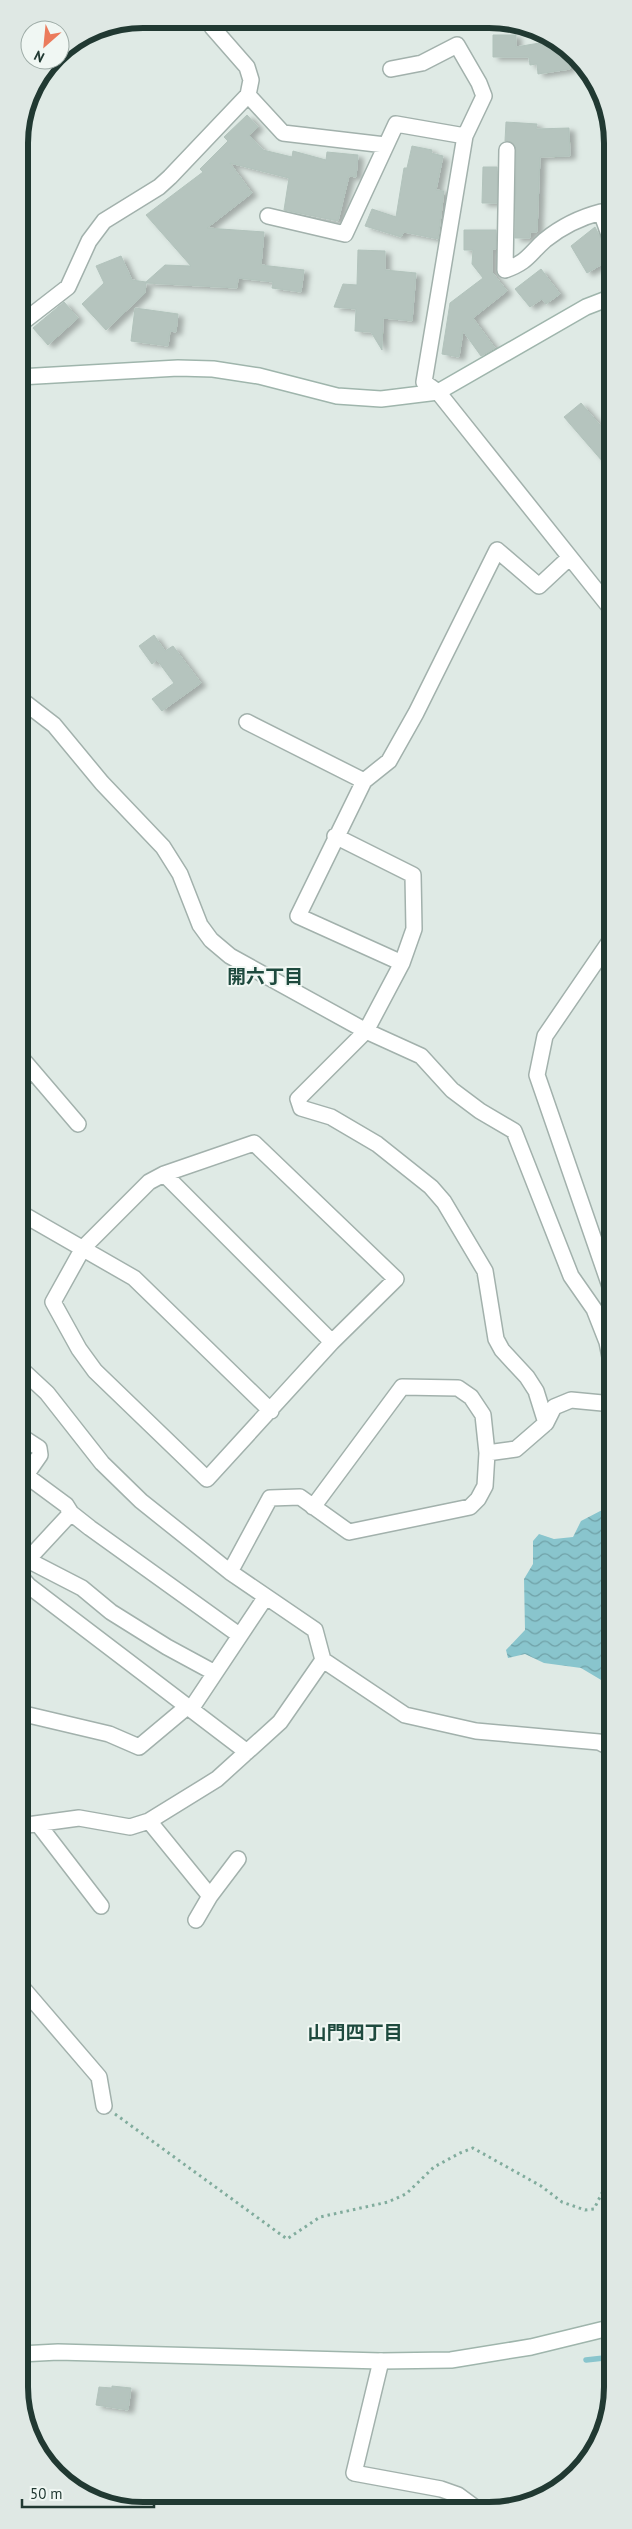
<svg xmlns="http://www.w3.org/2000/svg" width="632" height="2529" font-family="'PT Sans','Noto Sans JP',sans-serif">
<defs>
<pattern id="water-waves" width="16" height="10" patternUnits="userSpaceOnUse" patternTransform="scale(1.25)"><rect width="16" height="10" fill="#89c5cd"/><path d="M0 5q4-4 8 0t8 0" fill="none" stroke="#70a1a7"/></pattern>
<filter id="shadow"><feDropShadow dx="5.5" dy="3" stdDeviation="2.5" flood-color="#0004"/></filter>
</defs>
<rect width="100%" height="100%" fill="#dfeae5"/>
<!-- water -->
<path fill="url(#water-waves)" d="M613,1501V1687L581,1668L544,1663L525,1654L508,1658L506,1650L525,1630L524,1579L533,1564V1541L539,1534L554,1539L573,1537L581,1521L606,1508Z
M20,2383L46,2459L20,2403Z"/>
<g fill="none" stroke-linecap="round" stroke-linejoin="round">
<!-- stream -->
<path stroke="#89c5cd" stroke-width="5.5" d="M586,2360L613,2357"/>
</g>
<!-- building -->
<path fill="#b5c4be" stroke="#b2c3bc" filter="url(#shadow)" d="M493,35H516V47L557,40L567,48L570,69L538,74L537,64L530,65L529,57H493Z
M247,115L258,127L249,135L263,150L292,157L293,151L326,160L327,152L358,155L356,177L349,176L338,221L284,210L289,178L230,163L252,193L207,228L264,232L261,265L304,270L301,292L272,288L273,282L238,278L237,288L146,283L145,293L106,330L82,304L104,283L96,266L121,256L132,280L146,282L165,265L191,266L146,215L203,172L200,169L228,141L224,137Z
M506,122L537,124L536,129L569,128L570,156L540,157L537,232H530V238H515L516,150L512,142L505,141Z
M412,146L432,150L431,153L443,156L436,190L444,191L438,239L404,232L401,237L365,226L372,209L396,217L404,168H407Z
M483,167H497V203H482Z
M595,227L607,251L601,254L606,262L587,273L571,246Z
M464,230H496V249H492V272L507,291L473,318L495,348L481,356L463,331L459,357L442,354L450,303L483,278L472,264L473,250H464Z
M358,250L385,251V270L416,273L412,321L383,318L382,350L371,332L355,331L356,309L334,307L343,284L357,285Z
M541,269L560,294L546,304L542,299L530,307L515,289Z
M64,302L78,318L48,345L33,328Z
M135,308L178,314L176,332L170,331L168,346L131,341Z
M581,403L612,439V454L603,462L564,417Z
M154,635L165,651L173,646L201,683L162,711L152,699L174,683L157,660L152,664L139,646Z
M112,2386L131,2388L128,2410L96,2405L99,2387L112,2388Z"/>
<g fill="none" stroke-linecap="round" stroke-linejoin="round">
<defs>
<path id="street" d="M391,69L422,63L457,45L479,83L484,96L465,136L424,382L438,392L612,610
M248,95L283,133L385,145
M507,150L505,270C528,262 529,254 545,240C561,227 582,217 601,212L612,243
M268,216L345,234L396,124L465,136
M19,325L68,287L89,241L104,221L159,187L170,177L248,95L251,80L247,67L212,27L214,19
M19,698L54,725L102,783L163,847L180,874L200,925L211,940L230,956L366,1031L421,1056L452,1090L480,1111L514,1131L571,1276L594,1309L607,1342L613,1372
M247,722L364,781
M335,836L413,875L414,929L402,963L366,1031L298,1099L301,1108L331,1117L377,1144L431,1187L444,1202L485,1271L496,1339L502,1350L527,1377L536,1391L546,1423
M612,938L545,1036L537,1075L613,1295
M402,963L298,916L364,781L389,761L416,713L497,550L539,586L569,558
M19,1055L78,1124
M19,1086L30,1068
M254,1143L396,1279L332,1342L207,1479L95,1371L79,1349L53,1302L83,1248L149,1182L164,1174Z
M164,1174L332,1342
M19,1212L134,1278L271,1411
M19,1367L47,1393L102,1463L141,1501L230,1572L315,1630L323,1660L405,1715L476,1731L599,1742L613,1749
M19,1435L39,1448L40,1455L26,1475
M487,1453L516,1449L546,1423L554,1407L571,1400L613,1404
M20,1471L66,1505L71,1513L90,1528L239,1635
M20,1556L82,1588L111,1612L167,1647L215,1673
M21,1567L71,1513
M230,1572L270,1498L300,1497L349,1532L470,1507L478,1499L485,1486L487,1453L483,1415L471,1397L458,1388L402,1387L313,1507
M20,1576L29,1586L247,1752
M191,1709L265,1598
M20,1713L109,1734L139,1747L188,1706
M149,1821L210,1896
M38,1824L101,1906
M20,1826L79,1818L130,1827L149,1821L217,1779L280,1722L323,1660
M196,1920L210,1896L238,1859
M20,1985L99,2077L104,2106
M381,2361L354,2473L441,2489L458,2495L477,2509"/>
<path id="secondary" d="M19,377L178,368L213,369L259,376L337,396L381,399L438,392L586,307L612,297
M20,2354L58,2352L381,2361L451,2360L531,2347L613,2327"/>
</defs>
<!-- street casing -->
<use href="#street" stroke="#a2b1ac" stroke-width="18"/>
<!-- secondary casing -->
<use href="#secondary" stroke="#9fb5ac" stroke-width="18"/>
<!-- path -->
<path stroke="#81ac9d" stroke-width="3" stroke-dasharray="2.5 4" stroke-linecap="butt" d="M115,2114L287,2239L320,2217L388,2202L406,2194L434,2167L460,2153L473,2148L541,2186L562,2202L585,2210L594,2209L610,2177L613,2163"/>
<!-- street -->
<use href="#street" stroke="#fff" stroke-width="15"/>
<!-- secondary -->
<use href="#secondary" stroke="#fff" stroke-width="15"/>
</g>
<g text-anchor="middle" stroke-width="4" stroke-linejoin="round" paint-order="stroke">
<!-- neighbourhood labels -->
<g font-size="19" font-weight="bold" fill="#1e4a3e" stroke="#f0f7f3">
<text x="265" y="983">開六丁目</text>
<text x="355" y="2039">山門四丁目</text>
</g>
</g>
<!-- crop -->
<path d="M0 0H632V2529H0ZM143 28H489A115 115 0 0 1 604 143V2387A115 115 0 0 1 489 2502H143A115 115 0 0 1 28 2387V143A115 115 0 0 1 143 28Z" fill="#dfe8e4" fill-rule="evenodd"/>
<path fill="none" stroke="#213932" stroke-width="6" d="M143 28H489A115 115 0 0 1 604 143V2387A115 115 0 0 1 489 2502H143A115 115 0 0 1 28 2387V143A115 115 0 0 1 143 28Z"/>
<!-- north arrow -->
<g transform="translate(45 45) rotate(207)"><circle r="24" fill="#f0f7f3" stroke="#9daba6"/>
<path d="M0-4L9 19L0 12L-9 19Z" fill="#eb7b5c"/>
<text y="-8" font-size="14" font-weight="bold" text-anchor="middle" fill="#213932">N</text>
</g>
<!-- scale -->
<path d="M22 2499v8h132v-8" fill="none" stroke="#213932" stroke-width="2.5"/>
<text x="30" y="2499" font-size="15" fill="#213932" stroke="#f0f7f3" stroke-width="4" paint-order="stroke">50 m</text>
</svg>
